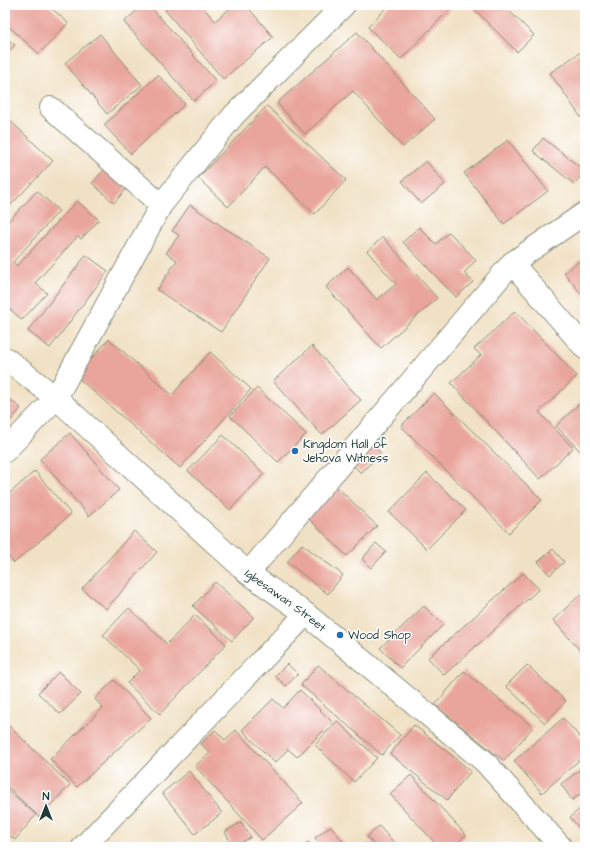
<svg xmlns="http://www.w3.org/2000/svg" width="590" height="852" font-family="'Architects Daughter',sans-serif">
<rect width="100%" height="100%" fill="#fff"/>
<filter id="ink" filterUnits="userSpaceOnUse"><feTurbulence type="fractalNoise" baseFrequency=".025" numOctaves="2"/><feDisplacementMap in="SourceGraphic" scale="8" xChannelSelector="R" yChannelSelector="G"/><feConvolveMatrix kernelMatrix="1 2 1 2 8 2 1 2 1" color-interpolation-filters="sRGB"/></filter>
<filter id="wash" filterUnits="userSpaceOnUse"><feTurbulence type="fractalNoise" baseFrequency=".012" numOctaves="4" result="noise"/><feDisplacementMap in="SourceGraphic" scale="16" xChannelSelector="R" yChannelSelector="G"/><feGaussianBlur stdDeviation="0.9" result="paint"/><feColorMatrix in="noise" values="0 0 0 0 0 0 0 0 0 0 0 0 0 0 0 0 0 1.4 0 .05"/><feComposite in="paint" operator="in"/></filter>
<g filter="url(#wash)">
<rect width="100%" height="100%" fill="#f1e1c4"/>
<g id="blocks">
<!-- building -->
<path fill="#e9a59b" d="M5,5H48L68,23L39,54L5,23Z
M143,5H149L216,81L194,101L124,22Z
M172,5H201L215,21L234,5H246L273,37L223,79L165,10Z
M389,5H454L401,59L368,27Z
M470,5H503L534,35L517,52Z
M357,32L435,119L403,147L353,91L305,134L277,103Z
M100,34L142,85L107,114L65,63Z
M5,37L15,45L5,57Z
M585,49V123L550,73Z
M158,75L185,104L131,154L104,125Z
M267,106L346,180L315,214L265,167L228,207L198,178Z
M5,116L53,161L5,211Z
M543,138L585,171L574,184L533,151Z
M508,140L548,191L504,224L464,173Z
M426,161L445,184L421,204L402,181Z
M105,169L127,188L114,203L92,183Z
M37,191L59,211L13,262L17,266L77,201L99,220L81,239L78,236L35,283L47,293L22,320L10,309L7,313L5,311V225Z
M190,205L270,258L221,332L157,290L177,260L166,253L179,235L172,231Z
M419,227L436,244L449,232L476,260L464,273L473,282L456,297L403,242Z
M383,237L437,298L381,348L326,287L348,267L377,300L396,284L367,251Z
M86,255L108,271L50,348L28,331Z
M585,256V298L564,273Z
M515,311L577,376L539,412L573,448L540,479L451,383L481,355L474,349Z
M109,339L172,395L210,352L251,389L180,468L76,376Z
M312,346L361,400L322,435L273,381Z
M257,388L306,434L278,462L230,416Z
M434,393L542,500L509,533L401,426Z
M5,396L21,408L5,428Z
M585,398V456L556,426Z
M70,433L119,490L89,516L40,459Z
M223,435L264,474L230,510L188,471Z
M372,445L381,453L361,473L353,465Z
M35,471L71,514L14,563L5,553V487L10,493Z
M427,473L466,510L427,549L389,512Z
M333,483L377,526L347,556L304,514Z
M134,531L157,552L106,609L82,589Z
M376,543L386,552L371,568L362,559Z
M302,544L343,575L328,594L287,562Z
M553,549L564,562L550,575L538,562Z
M5,556L9,562L5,565Z
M523,573L539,589L444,675L428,658Z
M215,582L254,617L232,641L193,606Z
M580,595L585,601V656L553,620Z
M424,606L443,625L400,668L380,648Z
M129,608L167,644L195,615L226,644L160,714L127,683L140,670L103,635Z
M287,664L298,674L286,686L275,676Z
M318,665L400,735L382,755L301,685Z
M527,665L566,701L545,723L506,686Z
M464,671L533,727L504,761L435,705Z
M59,672L81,694L60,714L38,693Z
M114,680L151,718L77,787L50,759L103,708L95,699Z
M300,690L332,722L297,757L288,749L275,763L242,730L273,699L283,708Z
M563,718L585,743V755L542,793L514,761Z
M337,721L377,758L354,782L315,745Z
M5,722L70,785L39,817L5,784Z
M414,725L471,771L447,800L390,754Z
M215,730L225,740L236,730L303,803L262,840L195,766L210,753L201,744Z
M585,766V790L572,800L561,784Z
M189,771L222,813L195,834L162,793Z
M411,775L466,835L453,847H439L390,794Z
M5,787L36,815L15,840L5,831Z
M585,805V832L583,833L570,817Z
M241,822L251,837L234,847L225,832Z
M331,826L347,847H322L315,838Z
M379,826L398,847H376L367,837Z
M308,842L312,847H302Z
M368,843L372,847H363Z"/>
</g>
</g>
<g filter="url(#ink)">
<use href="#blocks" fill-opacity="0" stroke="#888f7c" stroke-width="1"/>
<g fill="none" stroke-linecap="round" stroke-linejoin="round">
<defs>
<g id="minor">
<path d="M51,108L161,205"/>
<path d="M512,263L585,348"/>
<path id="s1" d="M5,358L56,398L248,573L306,614L484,761L561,847"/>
<path d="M5,451L56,398L161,205L234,115L344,5"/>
<path d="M248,573L512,263L585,213"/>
<path d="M83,847L306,614"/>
</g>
</defs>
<!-- minor casing -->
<use href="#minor" stroke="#888f7c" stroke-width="24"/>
<!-- minor -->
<use href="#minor" stroke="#fff" stroke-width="22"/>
</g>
</g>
<!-- markers -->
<g fill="#1f6fb2" stroke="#fff" stroke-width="1.5">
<circle cx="295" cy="451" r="4"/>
<circle cx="340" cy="635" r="4"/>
</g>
<g text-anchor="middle" stroke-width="3" stroke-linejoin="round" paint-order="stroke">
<!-- poi labels -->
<g font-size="12" fill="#1f3d34" stroke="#fff" text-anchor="start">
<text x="303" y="448">Kingdom Hall of<tspan x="303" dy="14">Jehova Witness</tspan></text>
<text x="348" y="639">Wood Shop</text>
</g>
<!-- street labels -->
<g font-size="12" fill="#1f3d34" stroke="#fff">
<text dy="4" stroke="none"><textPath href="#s1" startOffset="371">Igbesawan Street</textPath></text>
</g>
</g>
<!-- margin -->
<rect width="590" height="852" fill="none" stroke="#fff" stroke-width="20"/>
<!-- north arrow -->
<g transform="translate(46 806)" stroke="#ffffff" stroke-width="3" paint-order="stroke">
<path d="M0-3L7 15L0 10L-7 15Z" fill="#1f3d34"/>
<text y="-6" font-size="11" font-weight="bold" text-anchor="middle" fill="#1f3d34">N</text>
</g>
</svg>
